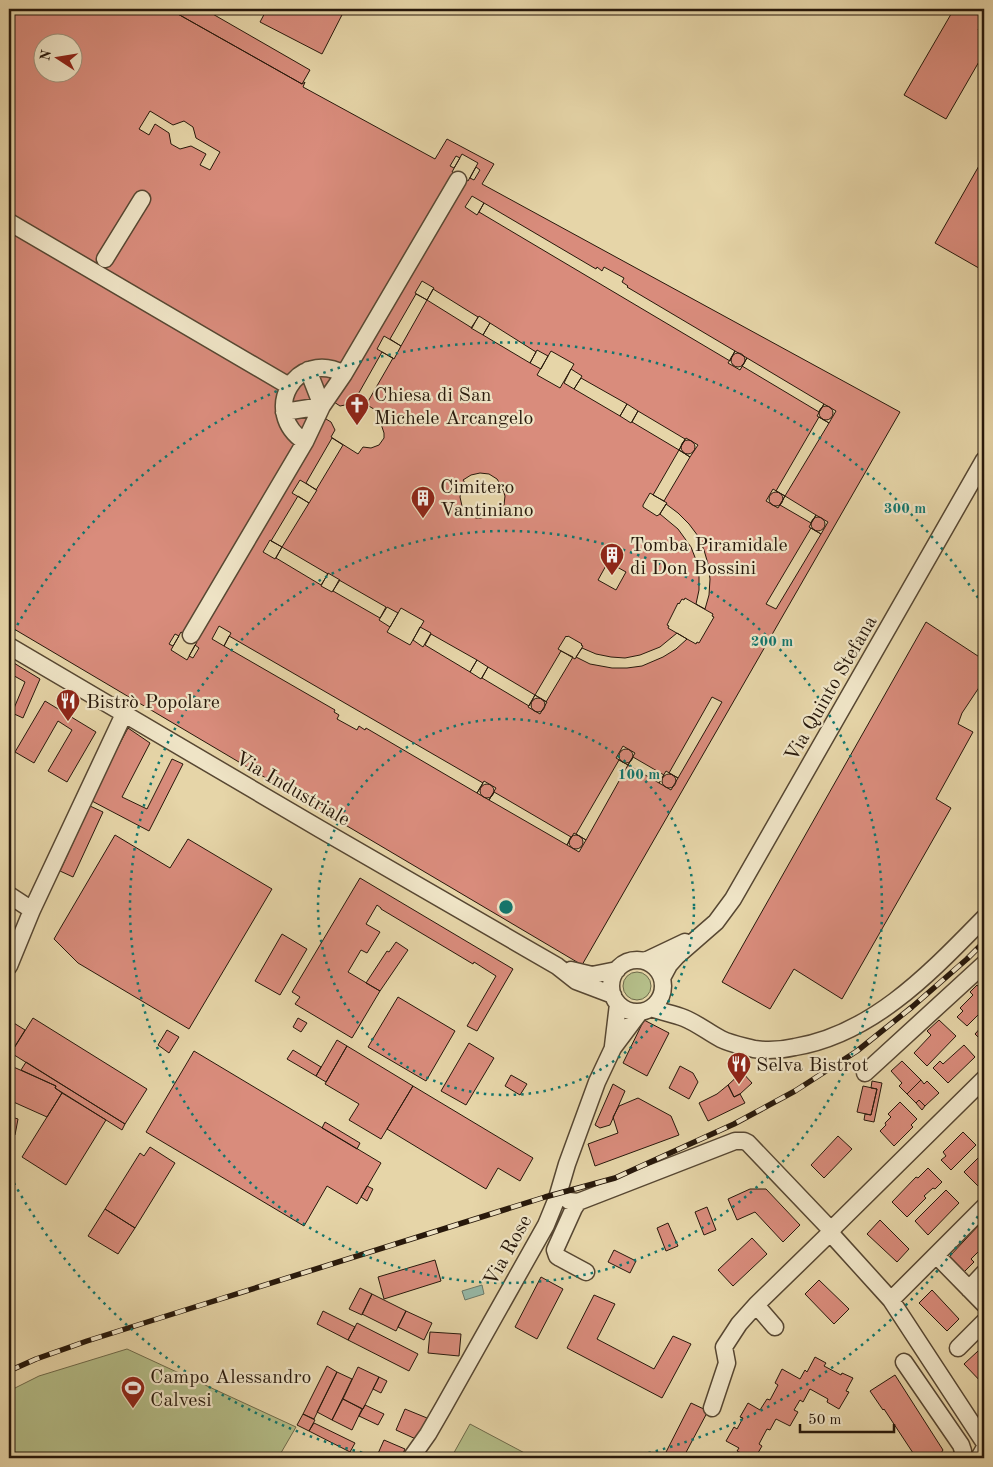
<svg xmlns="http://www.w3.org/2000/svg" width="993" height="1467" font-family="'Old Standard TT',serif">
<rect width="100%" height="100%" fill="#e6d5a8"/>
<filter id="stains"><feTurbulence type="fractalNoise" baseFrequency=".004" numOctaves="4"/><feColorMatrix values="0 0 0 0 .2 0 0 0 0 .09 0 0 0 0 .02 0 0 0 .5 -.17"/></filter>
<radialGradient id="worn" r=".72"><stop offset=".6" stop-color="#630" stop-opacity="0"/><stop offset="1" stop-color="#630" stop-opacity=".3"/></radialGradient>
<!-- green -->
<path fill="#b4bd88" stroke="#6e6a4a" d="M623 986a14 14 0 1 1 28 0a14 14 0 1 1-28 0Z
M127,1349L296,1427L278,1458H9V1391L39,1376Z
M470,1424L534,1458H451Z"/>
<!-- water -->
<path fill="#96b9a8" stroke="#6a7969" d="M482,1285L484,1294L465,1300L462,1291Z"/>
<!-- building -->
<path fill="#d98c7c" stroke="#27180b" fill-rule="evenodd" d="M9,9H169L302,84L305,82L303,87L435,159L447,139L494,164L482,184L900,412L582,965L9,626ZM42,42H72V72H42Z
M169,9H204L310,70L302,84Z
M267,9H345L322,54L260,22Z
M954,9H984V20L978,30L984,33V53L946,119L904,95Z
M150,111L173,125L184,121L193,127L196,138L220,152L210,170L200,165L206,154L191,146L180,149L171,144L169,133L155,124L149,135L139,129Z
M462,154L478,163L468,181L452,172Z
M456,156L460,158L454,168L450,166Z
M984,157V271L935,243Z
M476,167L480,170L474,180L470,178Z
M472,196L484,203L477,215L465,207Z
M484,203L596,269L597,267L602,271L604,267L624,278L622,282L628,286L627,287L735,351L730,361L479,212Z
M422,281L434,288L427,300L415,293Z
M433,289L478,317L472,328L427,300Z
M416,294L427,300L401,346L390,339Z
M479,316L490,323L483,335L471,328Z
M490,323L536,352L530,363L483,335Z
M384,336L401,346L394,359L377,349Z
M537,350L548,356L541,369L530,363Z
M551,351L574,364L560,388L537,375Z
M735,351L747,358L740,370L728,363Z
M382,352L393,358L366,405L356,398Z
M731 360a7 7 0 1 1 14 0a7 7 0 1 1-14 0Z
M747,358L824,404L819,412L742,366Z
M571,369L582,376L574,389L564,383Z
M581,378L627,404L620,416L574,389Z
M354,397L382,414L378,421L381,424L384,433V438L379,445L371,448L363,447L358,454L331,437L335,430L331,422L321,416L331,400L340,406L350,404Z
M627,404L638,411L631,423L620,416Z
M824,404L836,411L829,423L817,416Z
M819 413a7 7 0 1 1 14 0a7 7 0 1 1-14 0Z
M638,411L685,439L679,450L632,422Z
M819,417L829,423L785,496L776,491Z
M332,438L343,445L316,490L306,483Z
M686,438L698,445L690,457L679,450Z
M681 447a7 7 0 1 1 14 0a7 7 0 1 1-14 0Z
M679,450L690,457L664,501L653,495Z
M480,473L489,474L497,479L502,487L505,496L504,505L499,503L497,508L491,515L481,518H476L467,514L462,506L460,497L461,492L466,484L463,480L471,475Z
M300,480L317,490L309,503L292,493Z
M773,489L785,496L778,508L766,501Z
M769 499a7 7 0 1 1 14 0a7 7 0 1 1-14 0Z
M650,493L667,503L659,515H658L657,516L643,507V505Z
M298,496L309,503L282,547L271,541Z
M785,496L816,515L811,523L780,505Z
M666,504L678,513L689,524L698,536L704,550L708,564L710,579L709,595L705,609L696,604L699,590V575L696,560L691,547L678,529L660,514Z
M816,515L828,522L821,534L809,527Z
M811 524a7 7 0 1 1 14 0a7 7 0 1 1-14 0Z
M811,528L821,534L776,609L766,604Z
M270,540L282,547L275,559L263,552Z
M282,547L328,574L321,585L276,558Z
M608,562L626,572L616,590L598,580Z
M328,573L340,580L332,592L321,586Z
M339,580L386,607L380,618L333,591Z
M685,598L713,614L712,616L714,617L699,643L697,642L696,644L687,639L668,628L669,626L667,625L678,603L679,604L682,599L684,600Z
M387,607L398,613L390,627L379,620Z
M401,608L424,621L410,645L387,632Z
M926,622L984,660V680L962,713L958,724L973,732L936,799L951,808L842,999L794,969L770,1009L722,982Z
M219,626L231,633L224,646L212,639Z
M420,627L431,633L423,647L413,640Z
M181,632L197,642L187,660L171,650Z
M677,633L687,639L676,649L663,657L642,666L627,668H612L590,664L576,657L582,648L596,654L611,657L625,658L640,655L660,647Z
M175,634L179,636L173,646L169,644Z
M431,634L477,660L470,672L425,645Z
M229,636L483,783L477,793L366,728L365,730L359,726L357,730L337,719L339,715L334,712L335,710L224,646Z
M566,636L567,637L568,636L582,644L581,645L583,646L575,659L558,649Z
M195,645L199,648L193,658L189,656Z
M561,651L573,657L546,702L535,695Z
M9,660L40,679L23,718L12,713L25,682L9,673Z
M477,660L488,667L481,679L470,672Z
M488,667L535,695L529,706L482,678Z
M535,695L547,702L540,714L528,707Z
M712,697L722,702L678,778L669,773Z
M531 705a7 7 0 1 1 14 0a7 7 0 1 1-14 0Z
M45,701L96,732L67,782L48,771L72,730L58,721L34,763L15,752Z
M128,728L150,743L122,797L147,809L172,759L183,764L149,831L90,800Z
M623,746L635,753L628,765L616,758Z
M619 756a7 7 0 1 1 14 0a7 7 0 1 1-14 0Z
M633,757L664,775L659,783L628,765Z
M619,760L628,765L586,840L576,834Z
M666,771L678,778L671,790L659,783Z
M662 781a7 7 0 1 1 14 0a7 7 0 1 1-14 0Z
M484,781L496,788L489,800L477,793Z
M480 791a7 7 0 1 1 14 0a7 7 0 1 1-14 0Z
M494,792L571,837L567,845L489,800Z
M90,806L103,812L73,877L60,871Z
M574,833L586,840L579,852L567,845Z
M115,835L170,868L188,839L272,889L189,1029L78,963L54,939Z
M569 842a7 7 0 1 1 14 0a7 7 0 1 1-14 0Z
M360,878L513,969L477,1031L467,1026L496,976L474,962L473,964L381,909V908L377,905L366,924L380,932L367,953L361,950L348,972L380,991L352,1038L295,1004L300,997L292,992Z
M282,934L307,949L280,995L255,981Z
M396,942L408,950L380,991L366,983L387,951L389,952Z
M977,985L984,993V1009L967,1026L957,1017L963,1011L960,1008L973,995L970,992Z
M398,997L455,1031L426,1081L368,1047Z
M33,1018L147,1089L125,1124L11,1053Z
M298,1018L307,1023L301,1032L293,1027Z
M9,1020L25,1030L12,1051L9,1049Z
M644,1020L669,1033L647,1076L623,1063Z
M939,1020L956,1036L927,1066L914,1053L931,1035L927,1031Z
M984,1024V1041L983,1042L975,1034Z
M167,1030L179,1037L169,1053L158,1045Z
M337,1040L347,1046L326,1082L316,1076Z
M469,1043L494,1058L466,1105L441,1091Z
M964,1045L975,1057L948,1083L933,1068L940,1061L943,1064Z
M347,1046L413,1086L381,1139L349,1120L359,1104L325,1084Z
M293,1050L321,1067L316,1076L287,1059Z
M194,1051L381,1163L357,1204L327,1186L304,1226L146,1132Z
M902,1061L921,1080L907,1094L899,1086L902,1083L891,1071Z
M26,1062L125,1124L122,1130L55,1088L56,1086L21,1070Z
M9,1065L56,1086L55,1088L62,1093L47,1117L9,1100Z
M680,1066L693,1073L698,1082L689,1099L669,1088Z
M742,1072L752,1083L740,1094L734,1097L728,1085Z
M511,1075L527,1084L520,1095L505,1086Z
M921,1080L924,1084L927,1081L939,1093L925,1106L919,1100L916,1103L907,1094Z
M872,1081L882,1083L874,1122L864,1120L865,1114L871,1115L877,1089L871,1088Z
M613,1084L625,1091L610,1125L600,1128L595,1125Z
M728,1085L734,1097L740,1094L745,1103L708,1121L699,1103L717,1094Z
M413,1086L533,1158L520,1181L498,1168L486,1189L387,1129Z
M863,1086L877,1089L871,1115L857,1112Z
M62,1093L106,1120L66,1185L22,1157Z
M638,1098L671,1116L679,1135L595,1166L588,1144L618,1133L613,1117L619,1106Z
M919,1100L925,1106L922,1110L916,1103Z
M900,1102L917,1119L911,1125L913,1127L894,1146L880,1131L886,1125L885,1123L891,1117L888,1114Z
M9,1116L18,1119L15,1135L10,1134L9,1137Z
M325,1122L360,1143L357,1149L322,1128Z
M963,1132L976,1145L951,1170L941,1160L946,1156L943,1152Z
M838,1136L852,1149L824,1178L811,1165Z
M150,1147L175,1163L135,1228L105,1209L140,1153L144,1156Z
M978,1158L984,1164V1186L981,1189L964,1172Z
M928,1168L942,1182L935,1189L933,1188L924,1196L926,1198L907,1217L892,1202L916,1177L918,1178Z
M367,1186L373,1189L367,1201L361,1197Z
M750,1189H766L800,1225L783,1242L755,1212L737,1220L728,1199Z
M946,1190L959,1203L928,1235L915,1221Z
M707,1207L716,1230L704,1235L695,1212Z
M105,1209L135,1228L118,1254L88,1236Z
M880,1220L909,1249L897,1262L867,1234Z
M668,1223L678,1246L666,1251L657,1228Z
M979,1225L984,1230V1254L980,1250L971,1259L974,1262L964,1272L949,1257Z
M752,1238L767,1254L733,1286L718,1270Z
M614,1250L636,1261L630,1273L608,1262Z
M435,1260L441,1281L384,1299L378,1277Z
M541,1277L563,1289L537,1339L515,1327Z
M819,1280L849,1309L834,1324L805,1294Z
M360,1288L372,1294L362,1315L349,1309Z
M932,1290L959,1319L947,1331L919,1303Z
M372,1294L406,1311L396,1331L362,1314Z
M594,1295L615,1304L597,1339L654,1369L673,1336L691,1344L662,1398L567,1348Z
M323,1311L355,1327L348,1340L317,1324Z
M406,1311L432,1323L424,1340L398,1327Z
M357,1323L418,1354L409,1371L348,1340Z
M430,1332L461,1334L459,1356L428,1353Z
M978,1351L984,1358V1385L964,1364Z
M815,1357L826,1363L824,1366L841,1375L842,1373L853,1378L846,1391L849,1392L839,1409L827,1402L828,1399L810,1389L803,1402L800,1400L794,1410L798,1412L790,1426L776,1419L770,1430L767,1429L759,1444L762,1446L755,1458H751L737,1451L739,1448L726,1441L734,1427L737,1429L743,1418L740,1417L748,1403L760,1410L767,1399L770,1400L778,1385L775,1383L782,1369L800,1379L805,1370L807,1372Z
M327,1366L337,1372L314,1419L303,1414Z
M358,1367L379,1377L363,1409L343,1399Z
M337,1372L352,1379L332,1420L317,1412Z
M895,1375L943,1450L938,1458H914L915,1456L884,1409L883,1410L870,1391Z
M379,1377L387,1381L381,1393L373,1389Z
M343,1399L362,1409L352,1430L332,1420Z
M691,1403L708,1411L683,1458H663Z
M365,1405L384,1414L378,1425L359,1416Z
M405,1409L427,1418L418,1440L396,1430Z
M303,1414L315,1420L309,1431L297,1425Z
M314,1423L355,1443L350,1452L309,1431Z
M384,1440L405,1449L401,1458H376Z"/>
<g fill="none" stroke-linecap="round" stroke-linejoin="round">
<defs>
<path id="minor" d="M9,222L289,386
M105,259L142,199
M284,412L322,406L308,370
M305,442C259,412 296,348 344,374
M191,635L305,442L322,406L344,374L458,180
M9,646L320,829L557,966L576,981L613,995
M9,895L32,910
M611 986a26 26 0 1 1 52 0a26 26 0 1 1-52 0Z
M645,961L685,942
M9,966L32,910L124,714
M571,970L592,975L617,970
M662,978L669,965L677,956L716,922L733,899L984,460
M651,1008C662,1012 674,1014 684,1018C697,1023 709,1033 721,1039C731,1044 743,1046 754,1049C767,1051 782,1050 795,1047C873,1034 931,972 984,918
M613,1046L618,1004
M865,1073L984,964
M984,1079L835,1226L832,1231L833,1236L891,1300L984,1442
M569,1201L578,1202L735,1141H744L748,1143L832,1231L756,1305L739,1324L724,1347L727,1363L712,1408
M578,1202L574,1208L555,1250L557,1256L560,1258L586,1272
M936,1255L984,1304
M969,1289L984,1273
M891,1300L984,1207
M756,1305L775,1327
M958,1348L984,1322
M904,1362L961,1445L963,1451L961,1458
M411,1458L428,1434L443,1408L546,1225L557,1198L567,1164L597,1082L613,1048L640,1012
M979,1458L984,1449"/>
</defs>
<!-- minor casing -->
<use href="#minor" stroke="#574732" stroke-width="19"/>
<!-- minor -->
<use href="#minor" stroke="#efe4c6" stroke-width="16"/>
<defs>
<path id="rail" d="M9,1371L36,1359L87,1341L198,1306L545,1197L615,1178L734,1124L795,1091L857,1051L912,1007L967,959L984,942"/>
</defs>
<!-- rail casing -->
<use href="#rail" stroke="#27180b" stroke-width="5.5"/>
<!-- rail -->
<use href="#rail" stroke="#efe4c6" stroke-width="4" stroke-dasharray="11" stroke-linecap="butt"/>
</g>
<!-- distance rings -->
<g fill="none" stroke="#0f766e" stroke-width="2.5" stroke-dasharray="2.5 5">
<circle cx="506" cy="907" r="188"/>
<circle cx="506" cy="907" r="376"/>
<path d="M982 1210A564 564 0 0 1 628 1458M384 1458A564 564 0 0 1 10 1176M10 638A564 564 0 0 1 982 604"/>
</g>
<!-- icons -->
<defs>
<symbol id="church-pin" viewBox="-11 -11 22 30"><path d="M0 17L-7.5 6A9.5 9.5 0 1 1 7.5 6Z" fill="#8f2418" stroke="#efe4c6"/><path d="M-1.2-6h2.4v3.5h3.3v2.4h-3.3V6h-2.4V-.1h-3.3v-2.4h3.3Z" fill="#fff"/></symbol>
<symbol id="building-pin" viewBox="-11 -11 22 30"><path d="M0 17L-7.5 6A9.5 9.5 0 1 1 7.5 6Z" fill="#8f2418" stroke="#efe4c6"/><path d="M-4-6H4V6H1V3H-1V6H-4ZM-2.5-4.3h1.7v1.8h-1.7ZM.8-4.3h1.7v1.8H.8ZM-2.5-1h1.7V.8h-1.7ZM.8-1h1.7V.8H.8Z" fill="#fff"/></symbol>
<symbol id="restaurant-pin" viewBox="-11 -11 22 30"><path d="M0 17L-7.5 6A9.5 9.5 0 1 1 7.5 6Z" fill="#8f2418" stroke="#efe4c6"/><path d="M-5-6h1v4h1v-4h1v4h1v-4h1v5L-1.5 .5V6h-2V.5L-5-1ZM5-6V6H3V1.5H1.5Q1.5-4 5-6Z" fill="#fff"/></symbol>
<symbol id="stadium-pin" viewBox="-11 -11 22 30"><path d="M0 17L-7.5 6A9.5 9.5 0 1 1 7.5 6Z" fill="#8f2418" stroke="#efe4c6"/><path d="M0-5a6.5 5 0 1 0 0 10a6.5 5 0 1 0 0-10ZM-3.5-1.8h7v3.6h-7Z" fill="#fff"/></symbol>
</defs>
<g fill-rule="evenodd">
<use href="#church-pin" x="343" y="391" width="28" height="38"/>
<use href="#building-pin" x="409" y="484" width="28" height="38"/>
<use href="#building-pin" x="598" y="541" width="28" height="38"/>
<use href="#restaurant-pin" x="54" y="687" width="28" height="38"/>
<use href="#restaurant-pin" x="725" y="1050" width="28" height="38"/>
<use href="#stadium-pin" x="119" y="1374" width="28" height="38"/>
</g>
<g text-anchor="middle" stroke-width="4.5" stroke-linejoin="round" paint-order="stroke">
<!-- poi labels -->
<g font-size="20" fill="#27180b" stroke="#efe4c6" text-anchor="start">
<text x="374" y="401">Chiesa di San<tspan x="374" dy="23">Michele Arcangelo</tspan></text>
<text x="440" y="493">Cimitero<tspan x="440" dy="23">Vantiniano</tspan></text>
<text x="630" y="551">Tomba Piramidale<tspan x="630" dy="23">di Don Bossini</tspan></text>
<text x="86" y="708">Bistrò Popolare</text>
<text x="756" y="1071">Selva Bistrot</text>
<text x="150" y="1383">Campo Alessandro<tspan x="150" dy="23">Calvesi</tspan></text>
</g>
<!-- street labels -->
<g font-size="20" fill="#27180b" stroke="#efe4c6">
<text transform="translate(830 688) rotate(-60)" y="7">Via Quinto Stefana</text>
<text transform="translate(293 788) rotate(30)" y="7">Via Industriale</text>
<text transform="translate(507 1250) rotate(-61)" y="7">Via Rose</text>
</g>
</g>
<circle cx="506" cy="907" r="8" fill="#0f766e" stroke="#efe4c6" stroke-width="2.5"/>
<g font-size="15" text-anchor="middle" font-weight="bold" fill="#0f766e" stroke="#efe4c6" stroke-width="4.5" stroke-linejoin="round" paint-order="stroke">
<text x="905" y="513">300 m</text>
<text x="772" y="646">200 m</text>
<text x="639" y="779">100 m</text>
</g>
<!-- margin -->
<rect width="993" height="1467" fill="none" stroke="#e6d5a8" stroke-width="30"/>
<rect x="10" y="10" width="973" height="1447" fill="none" stroke="#27180b" stroke-width="2.5"/>
<rect x="15" y="15" width="963" height="1437" fill="none" stroke="#27180b"/>
<!-- north arrow -->
<g transform="translate(58 58) rotate(282)"><circle r="24" fill="#efe4c6" stroke="#9f927b"/>
<path d="M0-4L9 19L0 12L-9 19Z" fill="#8f2418"/>
<text y="-8" font-size="14" font-weight="bold" text-anchor="middle" fill="#27180b">N</text>
</g>
<!-- scale -->
<path d="M800 1424v8h94v-8" fill="none" stroke="#27180b" stroke-width="2.5"/>
<text x="808" y="1424" font-size="15" fill="#27180b" stroke="#efe4c6" stroke-width="4" paint-order="stroke">50 m</text>
<rect width="100%" height="100%" filter="url(#stains)"/>
<rect width="100%" height="100%" fill="url(#worn)"/>
</svg>
